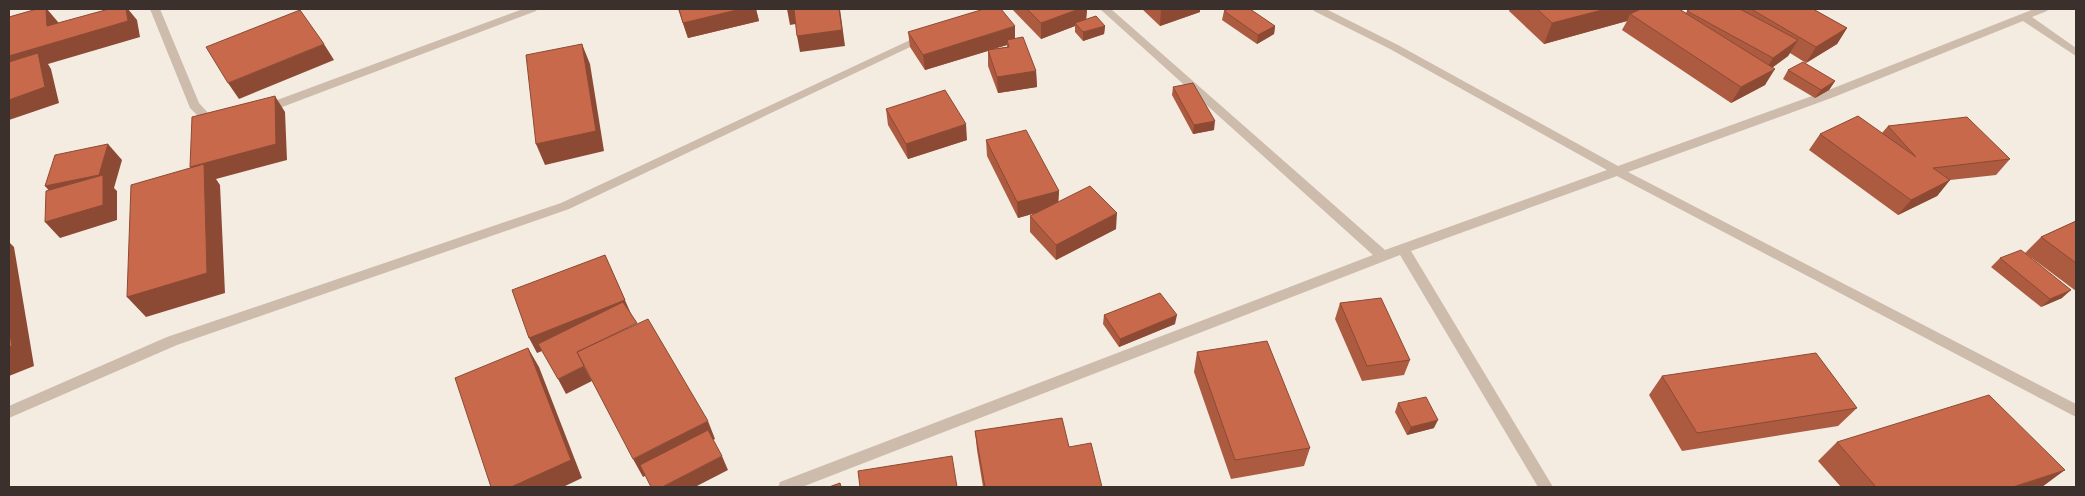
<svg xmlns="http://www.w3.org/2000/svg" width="2085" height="496" font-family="'Varela Round',sans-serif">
<rect width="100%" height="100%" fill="#f4ebe1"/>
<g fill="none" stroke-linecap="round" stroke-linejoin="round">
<!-- street -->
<path fill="#cdbbac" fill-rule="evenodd" d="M150,9H160L199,103L210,115L222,114L224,117L222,120L208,123L204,122L190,108Z
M523,9H537L536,11L269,112H261L259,109L261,106Z
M1100,9H1111L1385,250L1607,170L1390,49L1314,11L1313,9H1326L1398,45L1618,166L1826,91L2034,9H2048L2047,11L2032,17L2076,48V56L2023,21L1834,97L1628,172L2076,404V417L1617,176L1411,251L1553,487H1538L1400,255L802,487H778L780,482L1373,255Z
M923,34L928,37L927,39L569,209L177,345L9,418V406L167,337L561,203Z"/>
</g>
<!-- wall -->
<path fill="#ac5a40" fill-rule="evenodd" d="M678,9H756L759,21L688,38Z
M1012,9H1087L1086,19L1105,26L1104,34L1083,41L1075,32V26L1041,39Z
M1142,9H1200V12L1160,26Z
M1510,9H1679L1686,13L1687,11L1691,9H1813L1847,28L1837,44L1806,63L1790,53L1788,56L1772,68L1765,85L1731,103L1622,30L1627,21L1544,44L1509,11Z
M1224,11L1275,26L1274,34L1257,44L1222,20Z
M908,32L1015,38L1036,71L1037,87L998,93L988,66V51L925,70L910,47ZM1007,45V47L992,49Z
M1788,70L1835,81L1829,90L1815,98L1783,79Z
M1173,87L1214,130L1193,134L1172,95Z
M886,109L967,140L908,159L888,125Z
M1888,126L2010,159L1996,175L1950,180L1937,196L1898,215L1809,150L1820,134L1882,133Z
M986,140L1059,191L1058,202L1116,229L1056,260L1030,232V216L1038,212L1018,218L987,156Z
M2076,221V291L2025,253L2041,237Z
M2000,258L2062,298L2041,307L1991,267Z
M1340,303L1410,360L1404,375L1362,381L1335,319Z
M1104,315L1175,324L1119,347L1103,324Z
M1197,352L1310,448L1304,466L1231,479L1194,372Z
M1662,376L1857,408L1838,426L1682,451L1649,395Z
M1398,403L1434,428L1407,435L1395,412Z
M975,431L1102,487H983L977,450Z
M1837,442L2042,487H1841L1818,461Z"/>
<!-- shaded-wall -->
<path fill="#8c4a34" d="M46,9H47L58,22L60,41L126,9H128L137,20L140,37L48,64L51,69L59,103L9,120V56Z
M741,9H756L759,21L688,38L683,23Z
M787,9H831L833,17L790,25Z
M840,9L845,46L800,52L797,36Z
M1079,9H1087L1086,22L1075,23V26L1041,39V23Z
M1166,9H1200V12L1160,26L1161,10Z
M1606,9H1651L1630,14L1627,21L1544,44L1552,23Z
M1015,26V42L1007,40V45L925,70L923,55Z
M1105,26L1104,34L1083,41V32Z
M1275,26L1274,34L1257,44L1258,35Z
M1847,28L1837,44L1806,63L1816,47Z
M1798,40L1788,56L1763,74L1773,58Z
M324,44L334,60L239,99L228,83Z
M582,44L590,64L604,151L545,165L536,144Z
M1775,69L1765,85L1731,103L1741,87Z
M1036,71L1037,87L998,93L997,77Z
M1835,81L1829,90L1815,98L1821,90Z
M275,96L285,112L287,160L216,179L220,185L225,293L146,317L127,297L202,183L190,167Z
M1215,121L1214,130L1193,134L1194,125Z
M966,124L967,140L908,159L906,144Z
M108,144L122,160L114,188L117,191V220L60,238L45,222L59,202L45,186Z
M1950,180L1937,196L1898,215L1911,200Z
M1059,191L1058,207L1018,218L1017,202Z
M1117,213L1116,229L1056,260V245Z
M9,242L14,247L34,366L9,376Z
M605,255L632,316L537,353L529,338Z
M2071,290L2062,298L2041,307L2050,299Z
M1177,315L1175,324L1119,347L1120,339Z
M528,348L539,367L582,478L563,487H511Z
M584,366L592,381L566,394L558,379Z
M1438,420L1434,428L1407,435L1411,427Z
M708,421L715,439L643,477L633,459Z
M722,456L728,470L695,487H662Z
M2065,470L2042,487H2013Z"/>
<!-- building -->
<path fill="#c8694b" stroke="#8c4a34" d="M37,9H46L47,26L109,9H126L128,21L9,56V17Z
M679,9H741L683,23Z
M794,9H839L842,30L797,36Z
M984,9H1001L1015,26L923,55L908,32Z
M1027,9H1079L1041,23Z
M1229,9H1250L1275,26L1258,35L1224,11Z
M1537,9H1606L1552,23Z
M1641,9H1679L1775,69L1741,87L1630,14Z
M1691,9H1740L1798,40L1773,58L1687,11Z
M1751,9H1813L1847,28L1816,47Z
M300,10L324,44L228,83L206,47Z
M1096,16L1105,26L1083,32L1075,23Z
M1023,37L1036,71L997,77L988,50L1009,47L1007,40Z
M582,44L596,131L536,144L526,55Z
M38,53L45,87L9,100V62Z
M1803,62L1835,81L1821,90L1788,70Z
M1193,83L1215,121L1194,125L1173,87Z
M945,90L966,124L906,144L886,109Z
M275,96L276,144L190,167L192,117Z
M1858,116L1916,157L1888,126L1967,117L2010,159L1933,168L1950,180L1911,200L1820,134Z
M1026,130L1059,191L1017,202L986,140Z
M108,144L99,175L45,186L55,155Z
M204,164L207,273L127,297L131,185Z
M103,175V205L45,222L46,191Z
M1090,186L1117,213L1056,245L1030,216Z
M2076,221V263L2041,237Z
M2021,250L2071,290L2050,299L2000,258Z
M605,255L625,300L529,338L512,290Z
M1160,293L1177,315L1120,339L1104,315Z
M1381,298L1410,360L1367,366L1340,303Z
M623,302L637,323L577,352L584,366L558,379L538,344Z
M648,319L708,421L633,459L577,352Z
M9,328L12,346L9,347Z
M1267,341L1310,448L1235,460L1197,352Z
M528,348L571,460L511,487H491L455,378Z
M1816,353L1857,408L1697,433L1662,376Z
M1989,395L2065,470L2013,487H1876L1837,442Z
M1426,397L1438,420L1411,427L1398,403Z
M1062,418L1069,447L1091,443L1102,487H985L975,431Z
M708,430L722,456L662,487H651L640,465Z
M952,456L957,487H860L858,471Z
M840,483L841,487H829Z"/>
<!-- border -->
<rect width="2085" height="496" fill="none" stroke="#3b302b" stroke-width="20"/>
</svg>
